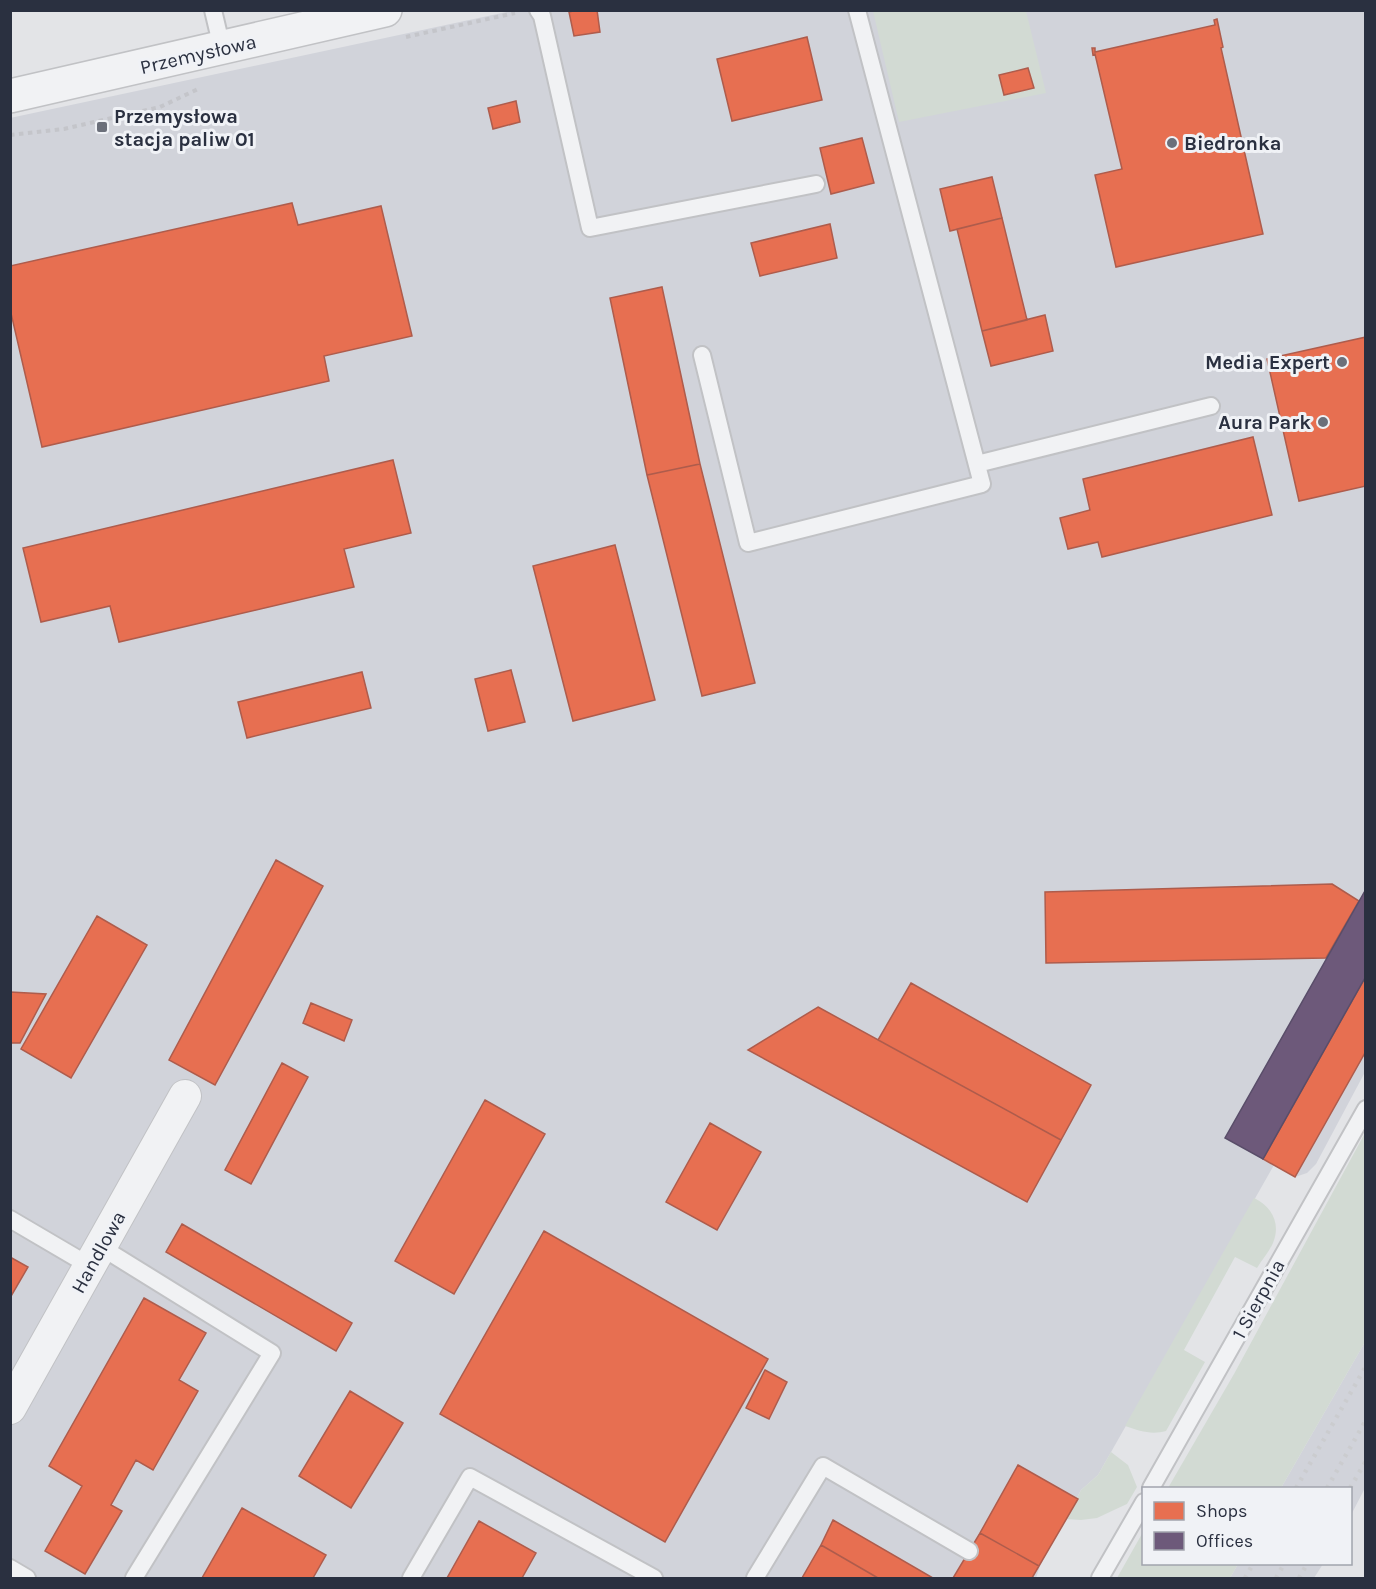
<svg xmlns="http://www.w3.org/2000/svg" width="1376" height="1589" font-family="Karla,sans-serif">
<rect width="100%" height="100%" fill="#e3e4e7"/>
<!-- built -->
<path fill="#d1d3da" d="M511,11H1365V1072L1316,1164L1307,1173L1295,1177L1274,1165L1098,1475L1081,1490L1040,1566L1036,1578H11L10,118Z
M1365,1342V1488L1351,1515L1350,1488H1281Z
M1238,1564H1323L1314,1578H1230Z"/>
<!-- green -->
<path fill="#d2dad3" d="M873,11H1026L1046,93L899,122Z
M1365,1133V1342L1281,1488H1168L1234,1374Z
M1254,1198C1272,1207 1281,1223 1273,1243C1269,1252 1262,1260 1257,1268L1235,1257L1184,1350L1205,1362L1166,1431C1151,1435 1140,1431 1125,1426Z
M1111,1452L1128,1465L1137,1487L1127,1504L1114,1510L1097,1518L1081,1520L1066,1519L1081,1490L1098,1475Z
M1143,1532L1144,1564H1238L1230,1578H1117Z"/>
<!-- shops -->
<path fill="#e76f51" stroke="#ae5c4c" stroke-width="1.5" d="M577,10H597L600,32L574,36L569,12Z
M1217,19L1223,47L1221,48L1263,234L1116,267L1095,175L1122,169L1095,54L1093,55L1092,48H1095V52L1215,25L1214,20Z
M807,37L822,100L732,121L717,59Z
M1028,68L1034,88L1004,95L999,75Z
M516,101L520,122L493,129L488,108Z
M862,138L874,183L831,194L820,148Z
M992,177L1002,218L950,231L940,189Z
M292,203L298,225L381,206L412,336L324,356L329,381L42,447L10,309V266Z
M1002,218L1027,320L982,331L957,229Z
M830,224L837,258L760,276L751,243Z
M662,287L700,464L647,475L610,298Z
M1045,315L1053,351L991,366L982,331Z
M1366,337V486L1299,501L1267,359Z
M1253,437L1272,515L1102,557L1098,542L1068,549L1060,518L1090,510L1083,479Z
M393,460L411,533L344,549L354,587L119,642L110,606L41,622L23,548Z
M700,464L755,683L702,696L647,475Z
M615,545L655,700L573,721L533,566Z
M511,670L525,722L488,731L475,679Z
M362,672L371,708L247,738L238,702Z
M276,860L323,886L215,1085L169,1060Z
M1332,884L1359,901L1326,958L1046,963L1045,892Z
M97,916L147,945L71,1078L21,1049Z
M1366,976V1051L1295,1177L1263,1159Z
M911,983L1091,1085L1061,1140L878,1040Z
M10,992L46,994L20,1043H10Z
M311,1003L352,1020L344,1041L303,1023Z
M818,1007L1061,1140L1027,1202L748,1050Z
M282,1063L308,1077L251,1184L225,1170Z
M485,1100L545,1134L454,1294L395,1261Z
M710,1123L761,1152L717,1230L666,1202Z
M182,1224L352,1323L336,1351L166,1252Z
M544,1231L768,1359L665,1542L440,1414Z
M10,1257L28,1267L10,1298Z
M144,1298L206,1333L179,1380L198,1391L153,1470L136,1460L111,1505L122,1511L85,1574L45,1551L82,1486L49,1466Z
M765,1370L787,1382L769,1419L746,1408Z
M350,1391L403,1423L351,1508L299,1476Z
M1018,1465L1078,1499L1039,1566L980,1533Z
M242,1508L326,1555L313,1578H202Z
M833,1520L933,1578H878L821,1545Z
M479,1521L536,1553L522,1578H447Z
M980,1533L1039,1566L1032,1578H953Z
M821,1545L878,1578H802Z"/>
<!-- offices -->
<path fill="#6d597a" stroke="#594d69" stroke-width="1.5" d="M1366,889V976L1263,1159L1225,1138Z"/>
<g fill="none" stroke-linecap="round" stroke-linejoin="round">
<defs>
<path id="service" d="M213,10L222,48
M538,10L542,16L590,228L816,184
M702,355L748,543L982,484L857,10
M977,464L1211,406
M10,1219L90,1266
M101,1247L272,1353L134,1578
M1151,1488L1366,1109
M10,1568L27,1578
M411,1578L470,1477L654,1578
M755,1578L823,1466L969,1551
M1100,1578L1144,1502"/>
<path id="minor" d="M10,1408L185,1096"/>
<path id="tertiary" d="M10,96L385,10"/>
</defs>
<!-- service casing -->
<use href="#service" stroke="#c1c2c5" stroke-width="20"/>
<!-- minor casing -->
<use href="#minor" stroke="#c1c2c5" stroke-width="34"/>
<!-- tertiary casing -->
<use href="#tertiary" stroke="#c1c2c5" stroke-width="36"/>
<!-- path -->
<path stroke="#c4c5ca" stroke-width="4" stroke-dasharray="4.5 4.5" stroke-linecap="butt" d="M406,37L515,13
M10,135L64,129L160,107L198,89"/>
<!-- service -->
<use href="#service" stroke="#f1f2f4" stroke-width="16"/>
<!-- minor -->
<use href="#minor" stroke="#f1f2f4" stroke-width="32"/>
<!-- tertiary -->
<use href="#tertiary" stroke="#f1f2f4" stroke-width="33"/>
<!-- rail -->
<path stroke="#cbcccf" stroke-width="4.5" stroke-dasharray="3 6" stroke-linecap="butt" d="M1296,1488L1366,1366
M1327,1488L1366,1420
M1350,1488L1366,1461
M1245,1578L1253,1564
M1276,1578L1284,1564
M1299,1578L1307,1564"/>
</g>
<!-- markers -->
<g fill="#6b6f7a" stroke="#f0f2f6" stroke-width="2">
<rect x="96" y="121" width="12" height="12" rx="3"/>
<circle cx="1172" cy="143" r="6"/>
<circle cx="1342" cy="362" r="6"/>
<circle cx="1323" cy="422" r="6"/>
</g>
<g text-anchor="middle" stroke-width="6" stroke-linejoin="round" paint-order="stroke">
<!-- street labels -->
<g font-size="20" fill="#2a3040" stroke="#f0f2f6">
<text transform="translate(198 54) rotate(-13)" y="7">Przemysłowa</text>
<text transform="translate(98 1252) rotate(-61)" y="7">Handlowa</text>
<text transform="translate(1258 1299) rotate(-61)" y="7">1 Sierpnia</text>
</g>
<!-- poi labels -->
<g font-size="20" font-weight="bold" fill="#2a3040" stroke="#f0f2f6" text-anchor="start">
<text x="114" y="123">Przemysłowa<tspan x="114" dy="23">stacja paliw 01</tspan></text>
<text x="1184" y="150">Biedronka</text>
<text x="1330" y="369" text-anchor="end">Media Expert</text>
<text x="1311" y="429" text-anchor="end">Aura Park</text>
</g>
</g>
<!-- border -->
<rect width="1376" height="1589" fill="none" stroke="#2a3040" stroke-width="24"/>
<!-- legend -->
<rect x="1142" y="1487" width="210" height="78" fill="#f0f2f6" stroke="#a1a4ad" stroke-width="1.5"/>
<rect x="1154" y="1502" width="30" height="18" fill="#e76f51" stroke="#a1a4ad" stroke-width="1.5"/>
<text x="1196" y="1517" font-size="18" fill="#2a3040">Shops</text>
<rect x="1154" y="1532" width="30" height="18" fill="#6d597a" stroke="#a1a4ad" stroke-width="1.5"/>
<text x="1196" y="1547" font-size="18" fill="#2a3040">Offices</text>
</svg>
